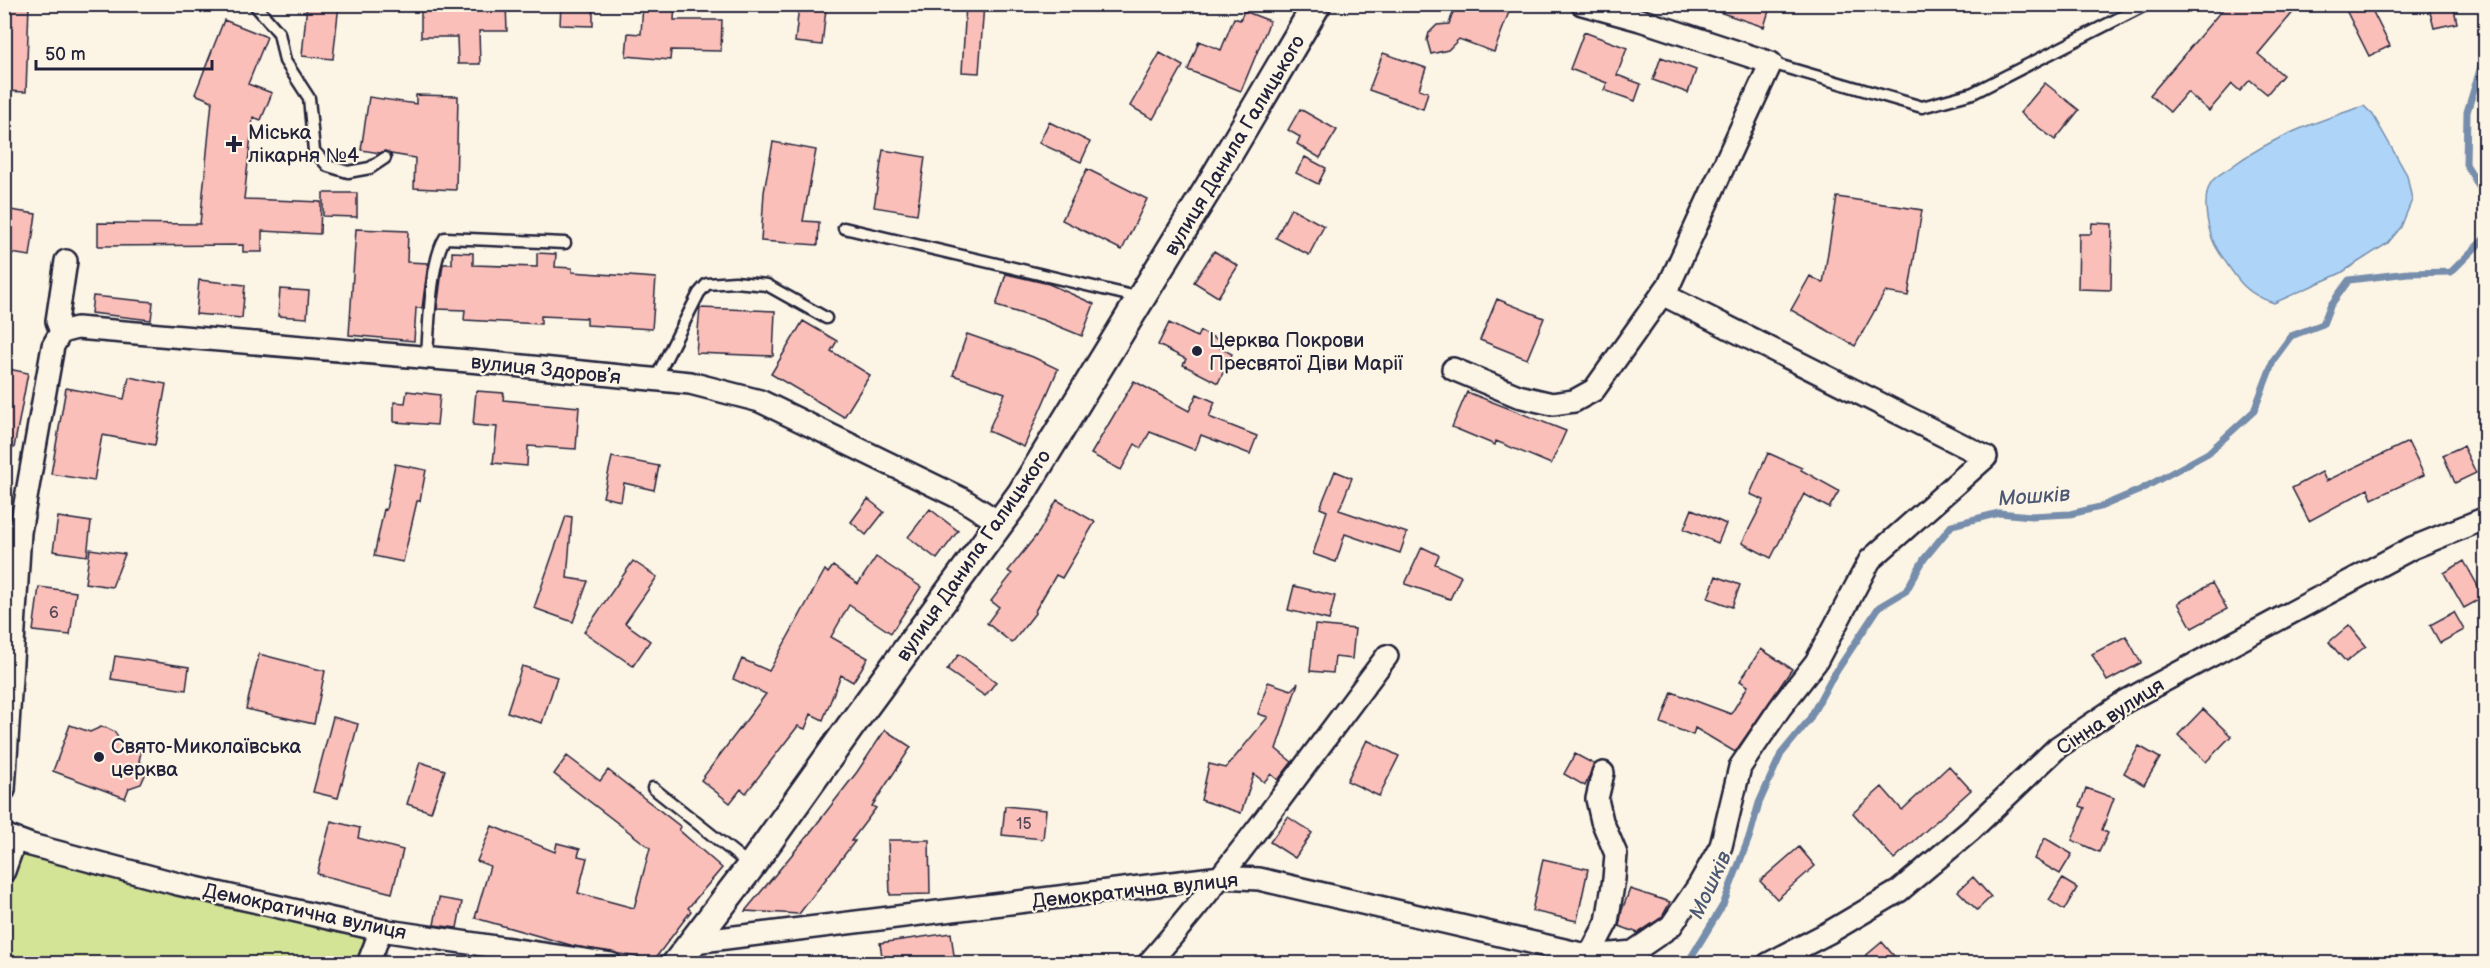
<svg xmlns="http://www.w3.org/2000/svg" width="2490" height="968" font-family="'Balsamiq Sans',sans-serif">
<rect width="100%" height="100%" fill="#fcf5e5"/>
<filter id="ink" filterUnits="userSpaceOnUse"><feTurbulence type="fractalNoise" baseFrequency=".0167" numOctaves="2"/><feDisplacementMap in="SourceGraphic" scale="12" xChannelSelector="R" yChannelSelector="G"/><feConvolveMatrix kernelMatrix="1 2 1 2 8 2 1 2 1" color-interpolation-filters="sRGB"/></filter>
<g filter="url(#ink)">
<!-- green -->
<path fill="#d3e497" stroke="#7a8369" stroke-width="1.5" d="M4,843L225,908L386,937L373,963H5Z"/>
<!-- water -->
<path fill="#aed5f8" stroke="#768dac" stroke-width="1.5" d="M2364,106L2373,115L2407,175L2412,200L2401,227L2388,243L2341,273L2274,303C2243,293 2236,277 2219,252C2208,236 2200,198 2212,181C2216,176 2225,171 2231,167C2270,138 2317,121 2364,106Z"/>
<g fill="none" stroke-linecap="round" stroke-linejoin="round">
<!-- stream -->
<path stroke="#768dac" stroke-width="7" d="M2486,50L2467,112L2466,164L2486,199
M1683,964L1690,959L1723,905L1750,835L1759,803L1781,754L1809,720L1830,681L1879,607L1906,591L1924,559L1952,525L1999,513L2031,516L2070,514L2100,507L2140,490L2208,453L2254,411L2274,359L2291,336L2323,324L2330,306L2349,280L2408,273L2451,272L2486,237"/>
</g>
<!-- building -->
<path fill="#fbbfb9" stroke="#22223b" stroke-width="1.5" d="M4,4H29L26,92L4,91Z
M307,4H339L333,59L302,56Z
M421,4H506L507,31H479L480,64H458L457,37H421Z
M561,4H593V26L560,25Z
M643,4H675L674,20H722L721,51L671,50L670,60L626,56L628,33L641,34Z
M966,4H984L979,73L962,72Z
M1456,4H1489L1509,12L1494,52L1459,39L1448,50L1431,54L1427,40L1429,33L1437,25L1449,24Z
M1708,4H1771L1764,27L1707,8Z
M2227,4H2300L2258,54L2283,75L2267,94L2250,80L2240,91L2232,84L2209,111L2187,92L2170,112L2150,95Z
M2343,4H2369L2390,46L2369,56Z
M2428,4H2453L2457,23L2434,28Z
M799,6L826,9L822,45L795,42Z
M1244,11L1270,21L1241,91L1188,70L1199,41L1221,50L1234,18L1240,20Z
M224,20L267,37L248,84L272,93L261,120L253,117L244,199L321,202L320,234L262,231V252H243V245L98,246V223L200,224L212,101L195,94Z
M1584,32L1627,48L1617,75L1641,84L1635,101L1604,90L1607,83L1570,69Z
M1160,53L1183,66L1153,119L1130,106Z
M1383,53L1426,68L1419,89L1428,92L1423,109L1369,90Z
M1661,57L1696,70L1688,93L1653,80Z
M2045,83L2079,110L2055,140L2020,113Z
M416,95L458,96L456,190L414,188L415,158L391,154L385,151L380,153L361,150L369,97L416,104Z
M1300,109L1337,130L1320,158L1297,144L1300,137L1288,130Z
M1049,122L1090,142L1081,162L1039,143Z
M773,142L816,150L803,221L819,222L818,245L761,241L764,192Z
M883,150L925,157L917,214L874,207Z
M1305,157L1326,168L1318,184L1296,173Z
M1087,169L1147,199L1122,250L1062,220Z
M323,193H357V217L323,216Z
M1837,197L1922,210L1908,296L1885,292L1855,346L1791,310L1810,276L1823,283Z
M1291,208L1324,226L1309,255L1276,238Z
M4,209L36,214L30,256L4,252Z
M2092,223L2112,224L2111,290L2078,289L2079,234H2091Z
M356,229L408,231L407,262L428,263L422,308H416L414,341L349,335Z
M1214,251L1238,266L1218,297L1194,282Z
M452,252L473,253V265L537,267V253L556,254L555,267L572,268V272L656,278L652,329L587,325V318L541,316V324L464,320L465,310L437,309L443,264H452Z
M1006,274L1049,284L1094,304L1082,336L1043,320L996,306Z
M199,280L245,285L242,318L196,314Z
M280,289L309,291L307,318L278,316Z
M93,296L153,302L151,320L91,313Z
M1497,299L1544,318L1527,359L1480,340Z
M700,308L775,311L773,356L696,353Z
M803,321L837,341L831,351L870,375L844,417L771,374Z
M1169,323L1197,337L1200,331L1221,341L1218,347L1232,354L1218,383L1183,365L1186,359L1158,345Z
M967,334L1033,357L1058,369L1024,447L988,431L1005,393L953,375Z
M4,368L28,373L14,448L4,447Z
M129,377L166,384L155,445L102,435L94,481L51,474L66,388L124,399Z
M1134,381L1189,411L1197,394L1215,402L1209,417L1257,436L1250,454L1201,435L1195,450L1150,432L1141,448L1135,444L1121,470L1091,454Z
M407,391L440,395L437,425L394,422V402L405,403Z
M476,391L504,393L503,400L579,407L576,449L528,446L527,466L493,463L497,427L473,425Z
M1467,392L1566,431L1551,464L1496,441L1495,445L1452,427Z
M2408,442L2424,475L2372,499L2368,489L2309,521L2292,488L2322,472L2326,481Z
M2463,446L2476,473L2455,483L2443,455Z
M1768,453L1802,468L1801,470L1839,491L1829,508L1804,494L1771,558L1742,543L1764,500L1750,494Z
M612,457L659,466L654,490L624,483L621,501L603,497Z
M395,464L426,470L420,501H417L403,562L374,556L384,509L386,510Z
M1335,471L1352,478L1339,510L1407,533L1400,553L1345,534L1336,562L1313,554L1327,511L1320,508Z
M868,499L884,512L866,535L851,522Z
M1057,500L1095,522L1062,578L1056,575L1035,611L1036,612L1012,643L987,623L999,607L991,601L1012,574L1008,571L1039,532Z
M930,509L958,531L937,559L908,537Z
M1692,509L1726,524L1718,543L1684,529Z
M566,516L572,517L567,578L588,581L573,622L534,608Z
M58,517L91,522L87,556L53,551Z
M1422,547L1439,555L1435,564L1461,576L1450,599L1405,584Z
M90,549L125,554L112,587L85,583Z
M876,557L921,587L891,633L849,605L831,637L868,658L853,682L841,675L823,720L811,714L805,729L798,726L746,793L741,789L730,803L701,780L766,694L733,679L742,659L769,671L825,570L828,573L833,566L858,584Z
M633,561L657,577L625,623L650,641L633,666L584,632Z
M2464,561L2484,597L2464,608L2444,573Z
M1716,576L1740,585L1732,607L1708,598Z
M2212,583L2227,609L2192,628L2178,603Z
M1294,586L1335,596L1329,620L1288,610Z
M39,587L76,592L70,635L33,631Z
M2454,612L2464,630L2440,643L2430,625Z
M1315,625L1355,629L1352,659L1335,657L1333,673L1310,671Z
M2349,625L2366,646L2346,662L2329,642Z
M2126,636L2141,663L2107,681L2092,654Z
M1761,649L1792,669L1735,752L1695,728L1693,735L1661,723L1672,692L1731,714L1748,686L1740,681Z
M259,654L325,671L314,724L246,709Z
M959,654L996,682L985,696L947,670Z
M115,656L189,667L186,690L111,679Z
M522,666L557,677L542,723L507,712Z
M1268,682L1291,690L1298,683L1276,749L1292,762L1278,780L1271,774L1264,782L1254,774L1241,813L1201,800L1209,764L1226,768L1268,717L1258,714Z
M2203,709L2231,736L2206,762L2178,735Z
M333,717L358,724L338,798L313,792Z
M70,725L90,732L101,727L107,728L115,732L121,744L141,752L139,761L145,766V775L141,784L129,788L125,798L53,771Z
M885,730L911,747L872,806L876,808L851,841H855L799,914L745,911L809,834L857,772Z
M1367,740L1399,756L1379,796L1347,781Z
M2139,746L2160,758L2144,785L2124,773Z
M1575,754L1594,764L1585,786L1564,774Z
M567,756L600,781L608,770L681,827L679,830L722,868L688,908L691,911L654,960L574,946L475,918L490,866L477,861L492,826L555,852L557,843L580,849L578,856L587,858L578,893L634,908L650,848L554,774Z
M420,762L445,770L431,812L407,804Z
M1949,766L1971,790L1894,859L1853,813L1882,787L1902,810Z
M2086,788L2114,798L2102,830L2108,833L2099,852L2072,840L2085,808L2080,806Z
M1005,806L1046,810L1043,839L1002,835Z
M1288,817L1312,833L1295,858L1270,842Z
M331,821L360,828L358,838L403,850L392,893L317,874Z
M2045,838L2072,854L2060,874L2034,859Z
M888,840H929L930,894L890,895Z
M1799,847L1815,866L1777,899L1760,881Z
M1543,859L1588,869L1577,921L1532,911Z
M1973,877L1991,897L1977,910L1958,891Z
M2062,879L2077,888L2064,910L2049,900Z
M1630,889L1670,902L1662,917L1638,933L1619,926L1622,910Z
M439,898L462,902L457,928L434,925Z
M951,933L955,963H883L880,943Z
M1882,942L1900,963H1857Z"/>
<g fill="none" stroke-linecap="round" stroke-linejoin="round">
<defs>
<path id="service" d="M254,4L279,33L285,61L309,98L314,151L328,166L348,172L370,168L385,158
M1771,63L1922,107L1973,93L2147,4
M844,228L1141,298
M427,357C429,327 430,262 445,238L565,243
M655,380L699,293L707,284L735,282L767,285L826,318
M653,788L751,866"/>
<path id="minor" d="M61,332L77,328L492,363L690,383L760,401L962,499L1000,523
M1453,369L1518,396L1552,404L1574,401L1594,390L1670,283L1771,63L1640,20L1582,4
M4,790L20,532L53,346L61,332L57,321L66,261
M4,835L31,845L178,884L381,930L611,964
M4,871L15,840
M694,942L1221,877L1259,879L1590,956L1633,952L1640,964
M1633,952L1671,926L1699,885L1721,846L1740,767L1780,708L1816,662L1870,560L1986,457L1662,294
M368,964L381,930
M1148,964C1234,866 1309,759 1387,656
M1585,964L1607,922L1614,879L1616,854L1602,821L1597,799L1603,773
M1768,964L1828,933L1899,891L1971,830L2058,747L2126,701L2412,548L2486,518"/>
<path id="tertiary" d="M676,964L751,866L850,727L1021,494L1209,187L1317,4"/>
</defs>
<!-- service casing -->
<use href="#service" stroke="#22223b" stroke-width="15"/>
<!-- minor casing -->
<use href="#minor" stroke="#22223b" stroke-width="26"/>
<!-- tertiary casing -->
<use href="#tertiary" stroke="#22223b" stroke-width="32"/>
<!-- service -->
<use href="#service" stroke="#fcf5e5" stroke-width="10"/>
<!-- minor -->
<use href="#minor" stroke="#fcf5e5" stroke-width="21"/>
<!-- tertiary -->
<use href="#tertiary" stroke="#fcf5e5" stroke-width="27"/>
</g>
</g>
<!-- markers -->
<g fill="#22223b" stroke="#fcf5e5" stroke-width="2">
<path d="M231 135h6v6h6v6h-6v6h-6v-6h-6v-6h6z"/>
<circle cx="1197" cy="351" r="6"/>
<circle cx="99" cy="757" r="6"/>
</g>
<g text-anchor="middle" stroke-width="4.5" stroke-linejoin="round" paint-order="stroke">
<!-- number labels -->
<g font-size="16" fill="#58495a">
<text x="54" y="618">6</text>
<text x="1024" y="829">15</text>
</g>
<!-- poi labels -->
<g font-size="20" fill="#22223b" stroke="#fcf5e5" text-anchor="start">
<text x="248" y="139">Міська<tspan x="248" dy="23">лікарня №4</tspan></text>
<text x="1209" y="347">Церква Покрови<tspan x="1209" dy="23">Пресвятої Діви Марії</tspan></text>
<text x="111" y="753">Свято-Миколаївська<tspan x="111" dy="23">церква</tspan></text>
</g>
<!-- street labels -->
<g font-size="20" fill="#22223b" stroke="#fcf5e5">
<text transform="translate(1234 145) rotate(-59)" y="7">вулиця Данила Галицького</text>
<text transform="translate(546 369) rotate(6)" y="7">вулиця Здоровʼя</text>
<text transform="translate(973 555) rotate(-55)" y="7">вулиця Данила Галицького</text>
<text transform="translate(2110 716) rotate(-33)" y="7">Сінна вулиця</text>
<text transform="translate(1135 890) rotate(-6)" y="7">Демократична вулиця</text>
<text transform="translate(305 911) rotate(12)" y="7">Демократична вулиця</text>
</g>
<!-- water labels -->
<g font-size="21" font-style="italic" fill="#4c5874" stroke="#fcf5e5">
<text transform="translate(2034 496) rotate(-4)" y="7">Мошків</text>
<text transform="translate(1710 885) rotate(-65)" y="7">Мошків</text>
</g>
</g>
<!-- margin -->
<rect width="2490" height="968" fill="none" stroke="#fcf5e5" stroke-width="24"/>
<rect x="12" y="12" width="2466" height="944" fill="none" stroke="#22223b" stroke-width="2" filter="url(#ink)"/>
<!-- scale -->
<path d="M36 60v9h176v-9" fill="none" stroke="#22223b" stroke-width="3"/>
<text x="45" y="60" font-size="18" fill="#22223b" stroke="#fcf5e5" stroke-width="4.5" paint-order="stroke">50 m</text>
</svg>
